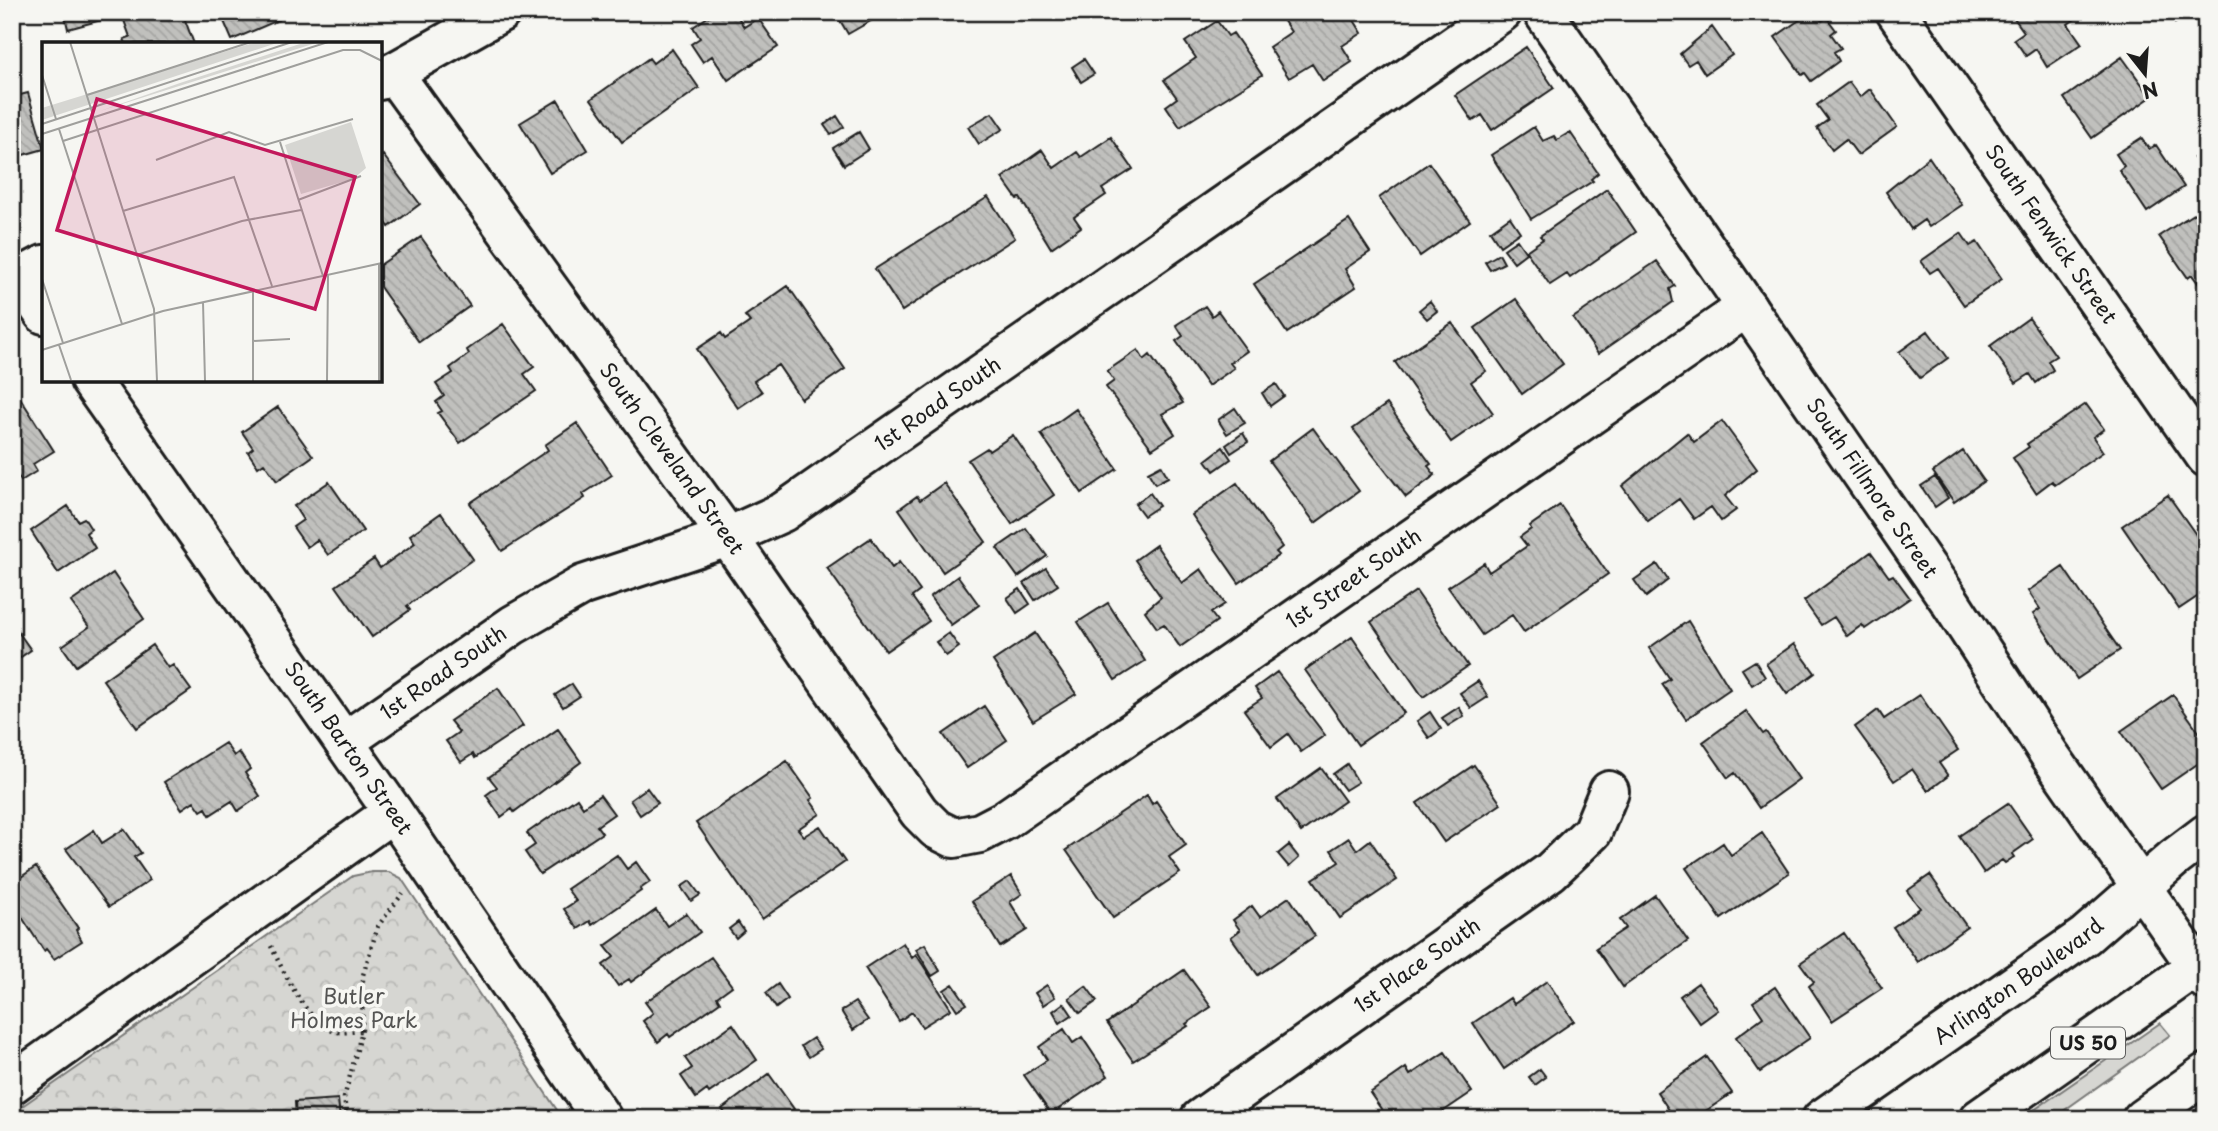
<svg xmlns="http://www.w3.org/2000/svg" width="2218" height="1131" font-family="'Playpen Sans',sans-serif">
<defs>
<pattern id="forest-crowns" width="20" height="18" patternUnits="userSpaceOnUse" patternTransform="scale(1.75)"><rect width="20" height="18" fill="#d6d6d2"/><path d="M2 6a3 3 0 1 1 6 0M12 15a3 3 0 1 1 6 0" fill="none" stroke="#b7b7b4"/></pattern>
<pattern id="building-back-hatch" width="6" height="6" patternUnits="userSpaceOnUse" patternTransform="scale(1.75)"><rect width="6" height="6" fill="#c0c0bd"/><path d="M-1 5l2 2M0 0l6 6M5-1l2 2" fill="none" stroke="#a4a4a2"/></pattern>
</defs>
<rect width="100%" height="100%" fill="#f6f6f2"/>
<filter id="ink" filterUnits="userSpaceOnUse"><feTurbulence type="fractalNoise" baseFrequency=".0143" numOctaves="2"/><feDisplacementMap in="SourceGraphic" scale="14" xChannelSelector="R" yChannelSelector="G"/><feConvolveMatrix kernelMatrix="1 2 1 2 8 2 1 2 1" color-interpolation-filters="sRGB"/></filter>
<g filter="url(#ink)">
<!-- grass -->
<path fill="#d6d6d2" stroke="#797977" stroke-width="2" d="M2160,1023L2170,1035L2052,1119H2021Z"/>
<!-- forest -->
<path fill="url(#forest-crowns)" stroke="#797977" stroke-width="2" d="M372,872H389L401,878L563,1119H13L15,1111L353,876Z"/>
<!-- building -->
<path fill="url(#building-back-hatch)" stroke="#1c1c1c" stroke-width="2" d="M64,12H103L105,19L68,29Z
M121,12H182L194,44H126L124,39L130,37Z
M220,12H281L283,18L232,40Z
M715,12H735L744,27L758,18L778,47L728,80L712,56L703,62L691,44L700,38L693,27Z
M835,12H880L881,15L848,34Z
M1278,12H1349L1362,33L1342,46L1352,62L1323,81L1312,64L1289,78L1269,47L1291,32Z
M1811,12H1816L1822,21L1827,18L1836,30L1831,34L1841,48L1834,52L1839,61L1811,81L1805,73L1802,75L1775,37Z
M2017,12H2085L2068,24L2082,44L2047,67L2036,49L2026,56L2014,39L2024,32L2012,15Z
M2168,12H2191L2175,23Z
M1217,21L1228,36L1233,33L1262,75L1180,127L1166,106L1177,98L1164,80L1196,58L1185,42Z
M1712,27L1732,55L1705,74L1696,60L1688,65L1680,54Z
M1526,47L1554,88L1492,130L1482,115L1473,121L1455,95Z
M672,49L699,88L622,142L591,99L649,58L653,63Z
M2122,57L2151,97L2092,138L2064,98Z
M1084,59L1094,74L1081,82L1072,67Z
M1849,82L1860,97L1870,89L1897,127L1858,155L1846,139L1832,150L1817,128L1828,120L1817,105Z
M28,93L44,149L16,157L18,163L12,165V97Z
M558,100L588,150L550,173L520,123Z
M992,113L1003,129L979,144L968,127Z
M837,116L844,127L831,135L824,125Z
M1534,127L1543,141L1554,136L1557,140L1570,132L1598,173L1591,179L1593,181L1531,219L1491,155Z
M859,132L869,149L844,165L833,148Z
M1111,137L1133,169L1102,189L1106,195L1074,217L1081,227L1051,248L1020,198L1017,199L1002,178L1042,150L1054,168L1077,152L1081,157Z
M2141,138L2149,149L2156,145L2184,187L2147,212L2119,170L2124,166L2116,154Z
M2206,150V173L2194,158Z
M383,155L420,204L389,227L385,221L380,225V158Z
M1929,157L1962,205L1929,227L1924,220L1911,229L1886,192Z
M1429,163L1470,221L1420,256L1379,198Z
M1607,189L1636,232L1570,278L1567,274L1550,285L1526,251L1543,239L1540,236Z
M988,197L1015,238L902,311L875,269Z
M2204,207L2206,284L2201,287L2192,275L2188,278L2159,236Z
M1510,217L1520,232L1500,246L1490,231Z
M1349,220L1370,252L1345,269L1356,287L1287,333L1254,284Z
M1961,233L1970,246L1977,242L2002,279L1964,305L1938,268L1930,273L1921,261Z
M421,237L470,306L419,342L380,287V265Z
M1517,240L1526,253L1514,262L1504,249Z
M1499,254L1504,263L1490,270L1485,262Z
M1657,261L1675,286L1670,289L1673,302L1598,354L1573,318Z
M788,286L845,369L801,399L778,365L754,381L762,392L738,408L697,349L721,333L725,339L750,322L745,316Z
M1516,299L1563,364L1522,394L1475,328Z
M1430,301L1437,311L1427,319L1419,310Z
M1205,306L1212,316L1218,311L1247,351L1230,363L1234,368L1208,386L1176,341L1183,336L1176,325Z
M2029,318L2056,356L2048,361L2053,370L2036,383L2030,374L2016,383L1990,346Z
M1452,323L1486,371L1471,382L1493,413L1451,442L1395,362Z
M503,324L534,367L524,374L536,391L460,443L438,413L442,411L436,402L444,396L436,384L453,373L450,368L469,354L467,350Z
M1928,331L1948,358L1920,378L1899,352Z
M1138,350L1144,360L1150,355L1183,403L1162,414L1175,434L1152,449L1106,387L1114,381L1107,371Z
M1276,384L1284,396L1270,406L1262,393Z
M19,396L54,451L33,464L37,471L21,481L12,467V400Z
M1387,404L1431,464L1428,466L1435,475L1406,497L1353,429Z
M2086,404L2104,429L2093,437L2103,452L2055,485L2052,481L2036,493L2013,458L2029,447L2027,444Z
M278,407L313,456L277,481L264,463L258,467L248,452L253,448L242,432Z
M1235,408L1245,423L1227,434L1218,420Z
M1076,409L1117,469L1082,493L1041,434Z
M1722,421L1757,469L1725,496L1736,510L1721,521L1711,507L1694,519L1679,499L1648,521L1622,486L1687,433L1694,442Z
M577,423L612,475L583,494L585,498L502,551L470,503L548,450L545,445Z
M1313,428L1359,491L1315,523L1269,461Z
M1243,433L1248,442L1231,453L1226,445Z
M1013,435L1054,495L1012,524L968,460L987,448L989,451Z
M1223,447L1231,459L1214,471L1206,460Z
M1963,451L1984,481L1954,502L1933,472Z
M1161,465L1168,477L1155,484L1148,472Z
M1935,477L1948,498L1935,507L1921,486Z
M329,482L363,531L328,555L317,540L307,547L293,527L303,520L294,506Z
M944,483L986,542L943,572L899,509L917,496L920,500Z
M1237,483L1282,547L1276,552L1279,555L1239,583L1192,515Z
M1150,493L1159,506L1144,516L1135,504Z
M2168,495L2206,549V591L2179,609L2122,526Z
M1560,505L1608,574L1524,632L1512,615L1482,635L1448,587L1484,563L1489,572L1527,546L1520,537L1531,529L1530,526Z
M68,506L78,521L84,518L91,529L86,533L95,548L58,573L31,531Z
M441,513L473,559L407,606L410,610L372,637L336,586L374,559L380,568L415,543L410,535Z
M1026,528L1047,556L1018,577L997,548Z
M871,538L892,568L899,562L920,591L912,597L929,621L886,651L827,568Z
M1156,545L1182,583L1201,569L1225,604L1211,613L1217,621L1180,647L1164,624L1157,628L1145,611L1161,597L1135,560Z
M1871,552L1889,577L1893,575L1910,598L1865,629L1862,625L1847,636L1834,617L1821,625L1804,601Z
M1657,564L1668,580L1646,597L1634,580Z
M2063,567L2120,650L2077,679L2033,614L2040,609L2028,591Z
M1046,568L1058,585L1035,600L1024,583Z
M113,573L144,619L76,666L62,646L89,627L71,602Z
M958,576L979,605L951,625L930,597Z
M1020,589L1030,604L1017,613L1007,598Z
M1416,591L1468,666L1423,697L1371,622Z
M1108,603L1145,661L1115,680L1078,622Z
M1688,621L1730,689L1686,719L1662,684L1670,679L1649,648Z
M14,626L31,650L12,663V627Z
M949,633L959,647L946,656L936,642Z
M1035,633L1076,694L1033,721L993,661Z
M1352,637L1404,713L1358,745L1305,670Z
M1794,644L1815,673L1787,694L1766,664Z
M152,645L168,668L173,665L191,690L137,728L103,680Z
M1755,661L1765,677L1752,685L1742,669Z
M1277,672L1325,735L1301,752L1288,734L1271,747L1244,710L1262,698L1255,688Z
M1478,681L1488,697L1471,708L1460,693Z
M572,684L580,696L563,707L555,695Z
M498,688L523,726L475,758L473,754L461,762L446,741L459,732L450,721Z
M1920,695L1958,750L1939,763L1948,776L1928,791L1912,769L1894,781L1855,727L1878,710L1884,719Z
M2173,695L2206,742V758L2161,789L2121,731Z
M984,706L1007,740L967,768L943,734Z
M1459,707L1464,716L1448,726L1442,718Z
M1746,711L1763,734L1766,732L1799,779L1759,808L1735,773L1728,778L1703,742Z
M1430,712L1441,729L1429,738L1417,721Z
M558,729L581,762L514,812L512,809L501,817L486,795L497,787L489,777Z
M225,743L234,756L239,752L250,769L245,773L260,796L238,811L232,801L210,815L206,808L201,811L194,801L182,809L164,782Z
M787,761L813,798L810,800L820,814L798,829L804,836L820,826L845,862L762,919L696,823Z
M1347,764L1358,782L1345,790L1333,774Z
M1474,765L1501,804L1444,842L1417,803Z
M1321,768L1345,801L1301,832L1277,799Z
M647,788L658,803L640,815L630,800Z
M600,795L614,814L597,826L602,833L540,874L525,852L535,845L527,833L577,798L583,807Z
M1147,795L1152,804L1156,801L1186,845L1169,857L1180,873L1113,918L1066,850Z
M2008,803L2033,839L2012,854L2014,857L2005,863L2002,860L1984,873L1959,836Z
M124,829L141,853L134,857L150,880L109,907L66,849L94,830L102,843Z
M1762,833L1789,873L1721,919L1686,868L1723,843L1731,855Z
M1349,838L1357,850L1370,840L1397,880L1340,918L1313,879L1339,862L1331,850Z
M1289,845L1299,858L1289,867L1278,854Z
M617,855L627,869L636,862L650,882L640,889L641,891L592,925L590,921L578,929L564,909L576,901L567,889Z
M36,867L78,928L76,930L82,941L54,959L46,949L44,951L12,902V883Z
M1930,875L1967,927L1918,962L1893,927L1920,908L1907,891Z
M1011,876L1022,894L1010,902L1027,930L1000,947L972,901Z
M690,881L700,895L691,901L681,887Z
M1655,895L1688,941L1623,987L1596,948L1626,928L1620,920Z
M1289,897L1315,936L1258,975L1231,937L1240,930L1233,920L1252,906L1260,917Z
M656,910L667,926L686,913L700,932L631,982L629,979L618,986L603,965L614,957L605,946Z
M738,922L744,931L736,938L729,929Z
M1844,933L1882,988L1832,1021L1809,986L1814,982L1800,963Z
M903,943L912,958L916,954L951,1009L922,1027L912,1012L899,1021L865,968Z
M925,944L940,971L932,976L916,949Z
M711,957L732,986L717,997L720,1002L670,1037L668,1034L658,1042L643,1021L653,1013L645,1002Z
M1184,970L1211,1007L1186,1024L1188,1026L1133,1061L1107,1023Z
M1547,981L1574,1021L1504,1069L1473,1023L1510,998L1514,1004Z
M1698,983L1718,1010L1700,1023L1680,996Z
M778,984L788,999L776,1008L766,993Z
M953,984L967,1004L957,1010L944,990Z
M1047,985L1055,997L1043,1005L1035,993Z
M1086,986L1097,1001L1080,1013L1069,998Z
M1775,987L1810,1038L1760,1072L1736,1037L1763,1017L1753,1002Z
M855,1002L868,1020L853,1030L841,1011Z
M1064,1003L1072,1015L1060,1023L1053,1011Z
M733,1024L757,1060L709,1093L707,1090L696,1098L681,1076L692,1068L685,1058Z
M1064,1029L1073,1043L1082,1037L1108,1076L1051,1114L1024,1075L1047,1060L1039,1047Z
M813,1038L821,1049L809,1057L801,1046Z
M1445,1052L1472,1092L1432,1119H1388L1370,1093L1406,1068L1410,1075Z
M1707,1057L1732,1093L1694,1119H1675L1657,1092Z
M1540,1069L1546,1077L1535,1085L1529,1077Z
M769,1074L794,1109L780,1119H729L722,1109Z
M338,1099L340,1119H296L295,1102Z"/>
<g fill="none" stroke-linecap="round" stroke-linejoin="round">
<defs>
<g id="minor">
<path id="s1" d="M1896,12L2206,457"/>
<path id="s2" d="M393,73L728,537L919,812L936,829L954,838L980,833L1005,820L1747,307"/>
<path d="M19,278L44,314"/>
<path id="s3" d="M90,380L393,812L602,1119"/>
<path id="s4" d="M344,742L513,625L583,585L728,537L783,512L1502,12"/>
<path d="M12,1084L393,812"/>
<path id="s5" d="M1200,1119L1550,872L1592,832L1609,791"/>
<path id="s6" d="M1822,1119L2085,936L2173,859L2206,834"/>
</g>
<g id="tertiary">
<path id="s7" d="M1543,12L1949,600L2049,754L2206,980"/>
<path d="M380,80L501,12"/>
<path d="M12,282L44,265"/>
</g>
<path id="trunk" d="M1979,1119L2206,960
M2142,1119L2206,1073"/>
</defs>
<!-- minor casing -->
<use href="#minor" stroke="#1c1c1c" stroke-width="44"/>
<!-- tertiary casing -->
<use href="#tertiary" stroke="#1c1c1c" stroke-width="44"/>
<!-- trunk casing -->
<use href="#trunk" stroke="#1c1c1c" stroke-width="44"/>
<!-- path -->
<path stroke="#1c1c1c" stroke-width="4.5" stroke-dasharray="2 5" stroke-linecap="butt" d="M271,946C283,970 306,1022 333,1031C341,1034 354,1031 362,1031
M347,1119L344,1098L362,1031L363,975L378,926L403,893"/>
<!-- minor -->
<use href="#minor" stroke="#f6f6f2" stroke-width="38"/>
<!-- tertiary -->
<use href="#tertiary" stroke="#f6f6f2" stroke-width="38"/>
<!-- trunk -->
<use href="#trunk" stroke="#f6f6f2" stroke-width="38"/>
</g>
</g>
<g text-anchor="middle" stroke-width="7" stroke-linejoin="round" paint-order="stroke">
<!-- shield labels -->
<rect fill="#f6f6f2" stroke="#5d5d5c" stroke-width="2" x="2051" y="1027.5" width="74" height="31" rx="5"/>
<g font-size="19" font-weight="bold" fill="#1c1c1c">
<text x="2088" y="1050">US 50</text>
</g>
<!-- street labels -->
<g font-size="21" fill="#1c1c1c" stroke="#f6f6f2">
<text dy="7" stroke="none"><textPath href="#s1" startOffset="271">South Fenwick Street</textPath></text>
<text dy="7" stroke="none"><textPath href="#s4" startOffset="688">1st Road South</textPath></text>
<text dy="7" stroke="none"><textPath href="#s2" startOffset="476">South Cleveland Street</textPath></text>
<text dy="7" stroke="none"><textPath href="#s7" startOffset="579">South Fillmore Street</textPath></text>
<text dy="7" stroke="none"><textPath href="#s2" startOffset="1430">1st Street South</textPath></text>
<text dy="7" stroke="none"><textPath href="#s4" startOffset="121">1st Road South</textPath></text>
<text dy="7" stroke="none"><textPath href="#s3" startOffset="450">South Barton Street</textPath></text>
<text dy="7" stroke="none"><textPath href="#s5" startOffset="266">1st Place South</textPath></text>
<text dy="7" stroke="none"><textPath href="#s6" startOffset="240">Arlington Boulevard</textPath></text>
</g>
<!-- park labels -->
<g font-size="21" fill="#545453" stroke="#f6f6f2">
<text x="354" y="1004">Butler<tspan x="354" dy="24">Holmes Park</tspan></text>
</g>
</g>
<!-- overview -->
<g transform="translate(42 42)">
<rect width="340" height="340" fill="#f6f6f2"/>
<path d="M264,0H277L58,69L138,41Z" fill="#d6d6d2"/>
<path d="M214,0H238L0,78V66ZM309,80L324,126L311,137L259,152L243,103Z" fill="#d6d6d2"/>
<path fill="none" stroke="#9f9f9c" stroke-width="2" d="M28,0L112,267L115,339M0,33L14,77M45,53L209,0M0,82L250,0M17,87L80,282M0,92L286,0M21,99L301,8H318L340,19M238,100L281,234M114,118L187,90L223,103L311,77M256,158L319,134M81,169L192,135L230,244M95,213L200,179L259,168M0,237L21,301M161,260L163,339M211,299L248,297M17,303L29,338M0,308L121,269L340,221M211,339V248M285,339L286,233M337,339V221"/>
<path fill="#c2185b" fill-opacity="0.15" stroke="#c2185b" stroke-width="3.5" d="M55,57L313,135L273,267L15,188Z"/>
<rect width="340" height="340" fill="none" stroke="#1c1c1c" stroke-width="3.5"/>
</g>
<!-- margin -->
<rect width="2218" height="1131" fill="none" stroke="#f6f6f2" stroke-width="42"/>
<rect x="21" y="21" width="2176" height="1089" fill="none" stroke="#1c1c1c" stroke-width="2.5" filter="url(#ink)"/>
<!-- north arrow -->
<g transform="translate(2145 74) rotate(163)" stroke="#f6f6f2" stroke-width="5" paint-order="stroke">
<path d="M0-5L12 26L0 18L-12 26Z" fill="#1c1c1c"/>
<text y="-10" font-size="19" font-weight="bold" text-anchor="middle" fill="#1c1c1c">N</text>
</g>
</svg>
